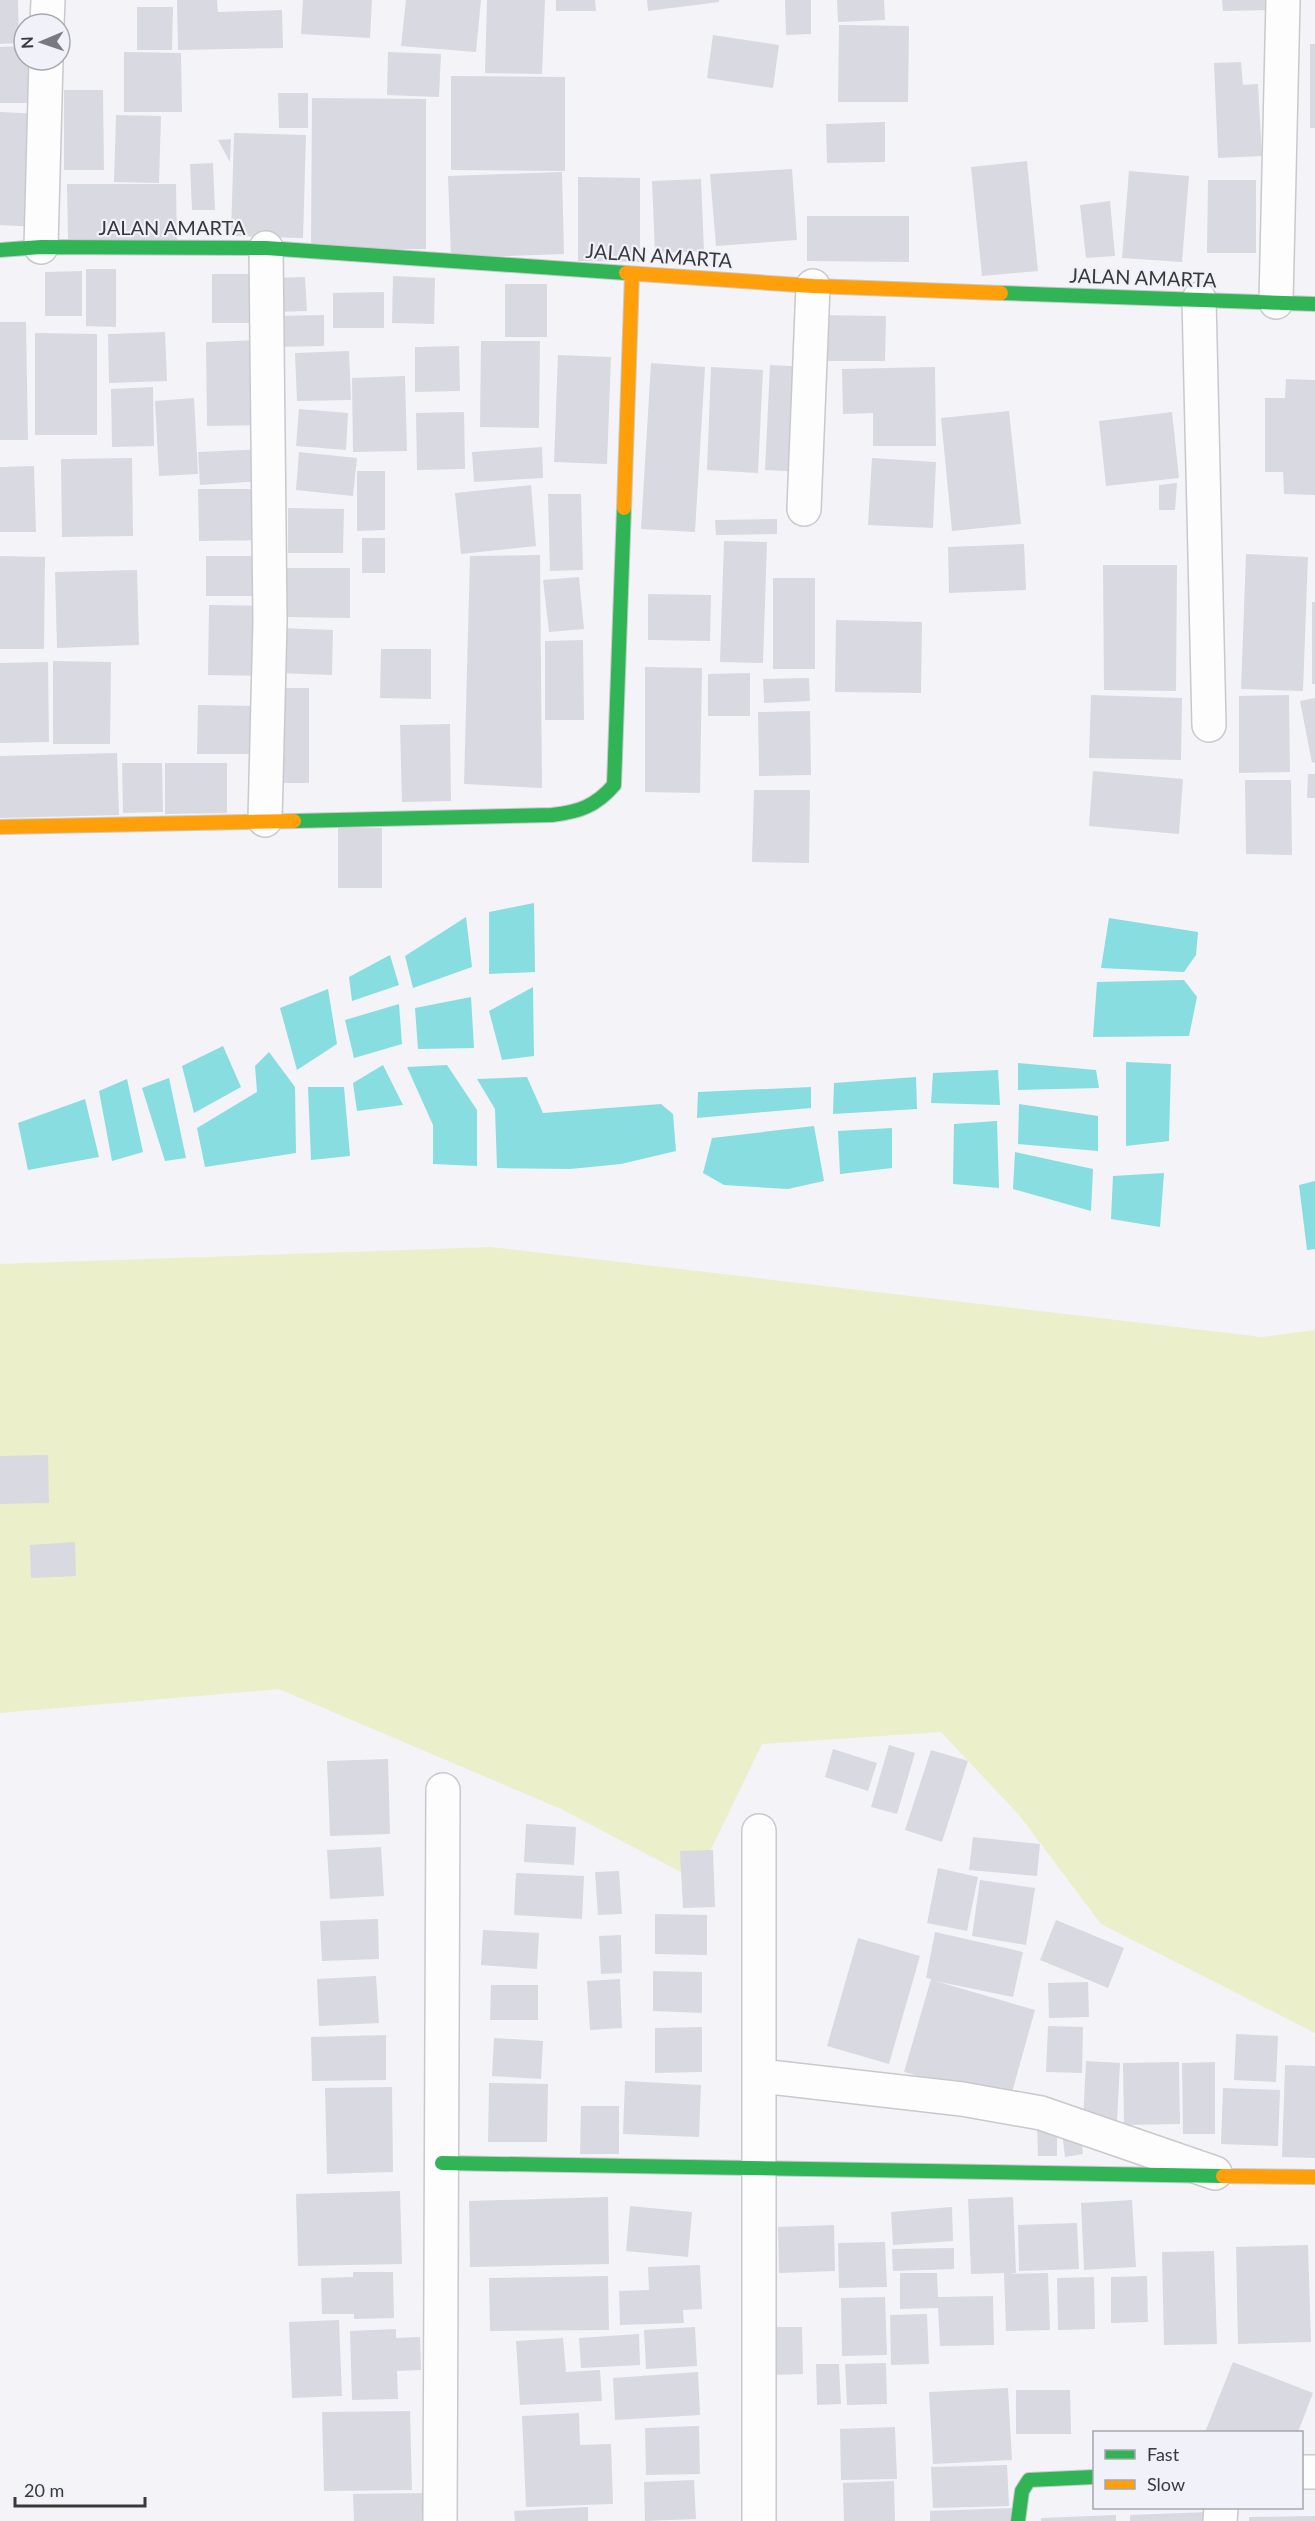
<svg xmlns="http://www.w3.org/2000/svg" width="1315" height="2521" font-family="Lato,sans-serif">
<rect width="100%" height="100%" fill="#f3f3f8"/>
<!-- green -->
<path fill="#ebefca" d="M491,1247L1262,1337L1315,1330V2033L1101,1924L1020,1816L941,1732L762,1744L696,1880L561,1809L279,1689L0,1713V1264Z"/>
<!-- water -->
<path fill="#88dde1" d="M534,903L535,972L489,974V912Z
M466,917L472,967L413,988L405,956Z
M1109,918L1198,932L1196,955L1184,972L1101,968Z
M390,955L399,985L352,1001L349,977Z
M1184,980L1197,997L1189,1036L1093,1037L1097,982Z
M533,987L534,1056L502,1060L489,1011Z
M328,989L337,1044L297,1070L280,1008Z
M471,997L474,1048L418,1049L415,1008Z
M399,1004L402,1044L354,1058L345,1020Z
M223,1046L241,1087L194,1113L182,1066Z
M269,1052L295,1087L296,1153L205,1167L197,1128L257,1092L255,1066Z
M1126,1062L1171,1064L1169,1141L1126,1146Z
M1018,1063L1096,1070L1099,1088L1018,1090Z
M383,1065L403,1105L357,1111L353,1083Z
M447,1065L477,1110V1166L433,1164V1125L407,1067Z
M998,1070L1000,1105L931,1103L933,1073Z
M527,1077L543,1113L661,1104L673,1114L676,1151L621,1164L570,1169L497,1168L495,1109L477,1079Z
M916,1077L917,1109L833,1114L834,1083Z
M169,1078L186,1158L165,1161L142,1088Z
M127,1079L143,1152L112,1161L99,1091Z
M308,1087H344L350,1156L311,1160Z
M811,1087V1108L697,1118L698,1092Z
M85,1099L99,1157L28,1170L18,1123Z
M1019,1104L1098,1116V1151L1018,1144Z
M997,1121L999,1188L953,1184L954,1124Z
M814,1126L824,1181L788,1189L724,1185L703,1173L712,1138Z
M892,1128V1168L840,1174L838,1131Z
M1015,1152L1093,1169L1091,1211L1013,1189Z
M1164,1173L1160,1227L1111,1219L1113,1176Z
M1315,1181V1249L1307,1250L1299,1185Z"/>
<!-- building -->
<path fill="#d9d9e2" d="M0,0H18L19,43L0,44Z
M177,0H217L218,12L282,10L283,48L178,50Z
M303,0H372L370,38L301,34Z
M406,0H481L476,52L401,46Z
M487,0H545L542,74L485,73Z
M556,0H595L596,11H556Z
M647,0H719V2L648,11Z
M785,0H811V34L786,35Z
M837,0H884L885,20L838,22Z
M1222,0H1277V10L1223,11Z
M137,7H173L172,50H137Z
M839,25L909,26L908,102H838Z
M713,35L779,45L773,88L707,78Z
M1310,44H1315V128H1310Z
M24,46V60H31L32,103H0V47Z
M124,52L181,53L182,112H124Z
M388,52L441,54L439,97L387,95Z
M1241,62L1243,85L1258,84L1262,156L1218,158L1214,63Z
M451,76L565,77V171L451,170Z
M64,90H103L104,170H64Z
M278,93H308V128H279Z
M312,98L426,99V249H311Z
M0,112L41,114L36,227L0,225Z
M116,115L161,116L159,183L114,182Z
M885,122V162L827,163L826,124Z
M234,133L306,135L303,238L231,236Z
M231,139L230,162L218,140Z
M1027,161L1038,271L982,276L971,167Z
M213,163L215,210H192L190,164Z
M792,169L797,240L716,246L710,174Z
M1129,171L1189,176L1182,262L1122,258Z
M562,172L564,254L451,258L448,176Z
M578,177L640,178V262L578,261Z
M701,179L704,251L655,253L652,181Z
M1208,180H1256V253H1207Z
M67,184H176L177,242H68Z
M1110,201L1115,256L1086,258L1080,205Z
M807,216H909V262L807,261Z
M86,269H116V327L86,326Z
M82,271V316H45V272Z
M212,274H256V323H212Z
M393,276L435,278L434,324L392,323Z
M305,277L307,311L272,312L271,278Z
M505,284H547V337H505Z
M384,292V328H333V293Z
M324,315V346L273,347L272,316Z
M820,315L886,316L885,361H819Z
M0,322H26L28,440H0Z
M165,332L167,381L109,383L108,334Z
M35,333L97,334V435H35Z
M262,340L263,425L207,426L206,342Z
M481,341H540L539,428L480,427Z
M459,346L460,391L415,392V347Z
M349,351L351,400L297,401L295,353Z
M558,355L611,357L607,464L554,462Z
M651,363L705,367L695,532L641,529Z
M770,365L809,367L804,472L765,470Z
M711,367L763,370L758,473L707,470Z
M935,367L936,446H873V413L843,414L842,369Z
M405,376L407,451L353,452L352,378Z
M1286,379L1315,380V495L1284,494L1283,472H1265V398H1285Z
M153,387L154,446L112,447L111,389Z
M194,398L198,474L159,476L155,401Z
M299,409L348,413L346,450L296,446Z
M1009,411L1021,524L952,531L941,418Z
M464,412L465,469L417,470L416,413Z
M1172,412L1179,478L1106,486L1099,421Z
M542,447L543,478L474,482L472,452Z
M265,449L266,481L200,485L198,452Z
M299,452L357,458L353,496L296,490Z
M132,458L133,536L62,537L61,459Z
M872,458L936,462L933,528L868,525Z
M34,466L36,532H0V467Z
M357,471H385V530L357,531Z
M1177,483L1175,510H1159V485Z
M531,485L536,546L461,554L455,493Z
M198,489H267V540L199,541Z
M548,494H581L583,570L550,571Z
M288,508L344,509L343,553H288Z
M777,519V534L716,535L715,520Z
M362,538H385V573H362Z
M724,541L767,542L763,663L720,662Z
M1024,544L1026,590L949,593L948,547Z
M1246,554L1308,557L1303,691L1241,689Z
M540,555L542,788L464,784L470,556Z
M0,556L45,557L44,649H0Z
M206,556H256L257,596H206Z
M1103,565H1177L1176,691L1104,690Z
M286,568H350V618L286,617Z
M137,570L139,645L57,648L55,572Z
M579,577L584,629L549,632L543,580Z
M773,578H815V669H773Z
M648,594L711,595L710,641L648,640Z
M1312,602H1315V684H1312Z
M209,605L269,606L267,676L208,675Z
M836,620L922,622L921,693L835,692Z
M278,628L333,630L332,675L277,673Z
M583,640L584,720H545V641Z
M381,649H431V699L380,698Z
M53,661L111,662L110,744H53Z
M48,662L49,742L0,743V663Z
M645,667L702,668L700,793L645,792Z
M750,673V716H708V674Z
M809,678L810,701L764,703L763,679Z
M271,688H309V783H271Z
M1091,695L1182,698L1181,760L1089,758Z
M1289,695L1290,772L1239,773V696Z
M1315,698V762L1312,763L1300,701Z
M198,705L260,706L259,754H197Z
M810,711L811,775L759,776L758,712Z
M450,724L451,801L402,802L400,725Z
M117,753L119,815L0,818V756Z
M122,763H162L163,812L123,813Z
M165,763H227V813L165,814Z
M1093,771L1183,779L1179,834L1089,826Z
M1308,774H1315V798H1307Z
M1245,780H1291L1292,855L1246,854Z
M754,790H810L809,863L752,862Z
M338,827L382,828V888H338Z
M48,1455L49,1503L0,1504V1456Z
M75,1542L76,1576L31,1578L30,1545Z
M889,1745L915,1753L897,1814L871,1807Z
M833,1749L877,1763L868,1791L825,1777Z
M931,1750L968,1761L942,1842L905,1830Z
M388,1759L390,1834L330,1836L327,1761Z
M526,1824L576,1827L574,1865L524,1862Z
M973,1837L1040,1844L1037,1876L969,1870Z
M381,1847L384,1896L330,1899L327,1850Z
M713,1850L715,1907L683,1908L680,1851Z
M938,1868L978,1877L967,1931L927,1923Z
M619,1871L622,1914L598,1915L595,1872Z
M516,1873L584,1876L582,1919L514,1915Z
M980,1880L1035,1888L1026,1945L972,1936Z
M655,1914L707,1915V1955L655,1954Z
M378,1919L379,1959L322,1961L320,1921Z
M1056,1920L1124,1948L1108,1988L1040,1960Z
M483,1930L539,1933L537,1969L481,1965Z
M935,1932L1023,1952L1013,1997L935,1981L1035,2010L1009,2103L904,2072L931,1979L926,1978Z
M621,1935L622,1973L601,1974L599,1936Z
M858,1938L920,1956L889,2064L827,2046Z
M653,1971L702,1972V2013L653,2011Z
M376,1976L379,2023L319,2026L317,1979Z
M620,1979L622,2028L590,2030L587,1981Z
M1088,1982L1089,2017L1049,2018L1048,1983Z
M491,1985H538V2020H490Z
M1048,2026L1083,2027L1082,2073L1046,2072Z
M702,2027V2072L655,2073V2028Z
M1236,2034L1278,2036L1276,2082L1234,2080Z
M386,2035V2080L312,2081L311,2037Z
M494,2038L543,2041L541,2079L492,2076Z
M1086,2061L1120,2063L1117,2122L1083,2121Z
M1179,2062L1180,2124L1124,2125L1123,2063Z
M1215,2062V2134H1183L1182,2063Z
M1285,2065L1315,2066V2158L1282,2157Z
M625,2081L701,2085L699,2137L623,2134Z
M489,2083L548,2084L547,2142H488Z
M392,2087L393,2172L327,2174L325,2088Z
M1223,2088L1280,2090L1278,2146L1221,2144Z
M581,2106H619V2154H580Z
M1037,2123H1057V2156H1038Z
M1080,2130L1083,2154L1065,2157L1062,2132Z
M400,2191L402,2264L298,2266L296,2194Z
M608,2197L609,2264L470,2267L469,2201Z
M1013,2197L1016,2273L1009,2274L1048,2273L1050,2330L1006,2331L1004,2273L971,2274L968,2199Z
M1132,2200L1136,2267L1084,2270L1081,2203Z
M630,2206L692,2212L688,2257L626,2251Z
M952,2207L953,2241L893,2245L891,2212Z
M1077,2223L1079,2269L1019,2271L1018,2225Z
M834,2225L835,2271L779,2273L778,2227Z
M885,2242L887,2287L839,2288L838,2243Z
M1308,2245L1311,2342L1238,2344L1236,2247Z
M954,2248V2269L893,2271L892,2249Z
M1214,2251L1217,2344L1164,2345L1162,2252Z
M700,2265L702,2309L683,2310L684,2323L620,2325L619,2291L649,2290L648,2267Z
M353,2272H393L394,2318L354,2319V2314H322L321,2278L353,2277Z
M900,2273H937L938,2297L993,2296L994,2345L940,2346L938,2308L900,2309Z
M608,2276L609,2330L490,2331L489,2278Z
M1147,2276L1148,2322L1111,2323V2277Z
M1094,2277L1095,2329L1058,2330L1057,2278Z
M885,2297L887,2355L842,2356L841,2298Z
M927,2314L929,2364L891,2365L890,2315Z
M339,2320L342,2396L292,2398L289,2322Z
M695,2327L697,2366L646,2369L644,2330Z
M772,2327H802L803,2374L773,2375Z
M396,2329V2338L420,2337L421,2370L397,2371L398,2399L352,2400L350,2331Z
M639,2334L640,2365L581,2368L579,2338Z
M563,2338L566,2372L600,2370L602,2401L520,2405L516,2341Z
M1233,2362L1313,2393L1298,2432H1205Z
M886,2363L887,2404L847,2405L845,2364Z
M816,2364H839L841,2404L817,2405Z
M698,2372L700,2415L615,2420L613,2378Z
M1008,2388L1012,2460L933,2464L929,2392Z
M1016,2390H1070L1071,2434H1016Z
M410,2411L412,2490L324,2491L322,2412Z
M579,2413L580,2445L611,2444L613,2504L526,2507L522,2416Z
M699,2426L700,2474L646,2475L645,2428Z
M895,2427L897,2479L841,2480L840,2429Z
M1007,2465L1009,2506L933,2508L931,2467Z
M694,2480L696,2519L645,2521L644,2482Z
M894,2481L895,2521H844L843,2483Z
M426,2493V2521H354L353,2494Z
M588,2507V2521H515L514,2511Z
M1013,2508L1014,2521H930V2511Z
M1207,2512V2521H1130V2515Z
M1116,2515V2521H1041V2518Z
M1315,2516V2521H1249V2517Z"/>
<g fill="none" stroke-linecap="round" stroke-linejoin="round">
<defs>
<path id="street" d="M47,24L48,0
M41,247L46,60
M1199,299L1209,725
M1276,302L1283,0
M804,509L813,286
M265,820L270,622L266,248
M760,2076L962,2099L1041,2113L1215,2173
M1302,2472H1315
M440,2521L443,1790
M759,2521V1831
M1220,2521L1221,2508"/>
<path id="fast" d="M0,250L41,247L266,248L626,273
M1001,293L1315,304
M294,821L552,815C579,812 596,806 614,785L624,508
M442,2163L1223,2176
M1018,2521L1022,2491L1029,2480L1094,2477"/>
<path id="slow" d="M626,273L813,286L1001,293
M624,508L632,274
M0,827L294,821
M1223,2176L1315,2177"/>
</defs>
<!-- street casing -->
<use href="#street" stroke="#c9c9cc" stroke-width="36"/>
<!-- fast casing -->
<use href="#fast" stroke="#c9c9cc" stroke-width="16"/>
<!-- slow casing -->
<use href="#slow" stroke="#c9c9cc" stroke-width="16"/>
<!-- street -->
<use href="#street" stroke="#fdfdfe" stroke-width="33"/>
<!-- fast -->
<use href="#fast" stroke="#30b455" stroke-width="14"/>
<!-- slow -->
<use href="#slow" stroke="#ff9f0a" stroke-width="14"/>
</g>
<g text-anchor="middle" stroke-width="4.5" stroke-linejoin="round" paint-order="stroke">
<!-- street labels -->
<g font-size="20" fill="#38393c" stroke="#f1f1fa">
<text x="172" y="235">JALAN AMARTA</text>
<text transform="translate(659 256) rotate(4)" y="7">JALAN AMARTA</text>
<text transform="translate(1143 278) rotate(2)" y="7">JALAN AMARTA</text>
</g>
</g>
<!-- legend -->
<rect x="1093" y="2431" width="210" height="78" fill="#f1f1fa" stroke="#a7a7ae" stroke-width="1.5"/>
<rect x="1105" y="2450" width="30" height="9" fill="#30b455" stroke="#a7a7ae" stroke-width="1.5"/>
<text x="1147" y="2461" font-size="18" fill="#38393c">Fast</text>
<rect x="1105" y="2480" width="30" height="9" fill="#ff9f0a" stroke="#a7a7ae" stroke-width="1.5"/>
<text x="1147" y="2491" font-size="18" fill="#38393c">Slow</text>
<!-- north arrow -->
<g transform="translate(42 42) rotate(268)"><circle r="28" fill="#f1f1fa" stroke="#a7a7ae" stroke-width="1.5"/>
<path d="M0-4.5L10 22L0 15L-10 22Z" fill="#797a7e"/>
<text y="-9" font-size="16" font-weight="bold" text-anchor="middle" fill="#38393c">N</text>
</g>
<!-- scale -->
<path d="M15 2497v9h130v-9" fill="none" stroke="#38393c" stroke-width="3"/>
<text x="24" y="2497" font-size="18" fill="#38393c" stroke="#f1f1fa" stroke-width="4.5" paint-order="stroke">20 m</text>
</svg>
